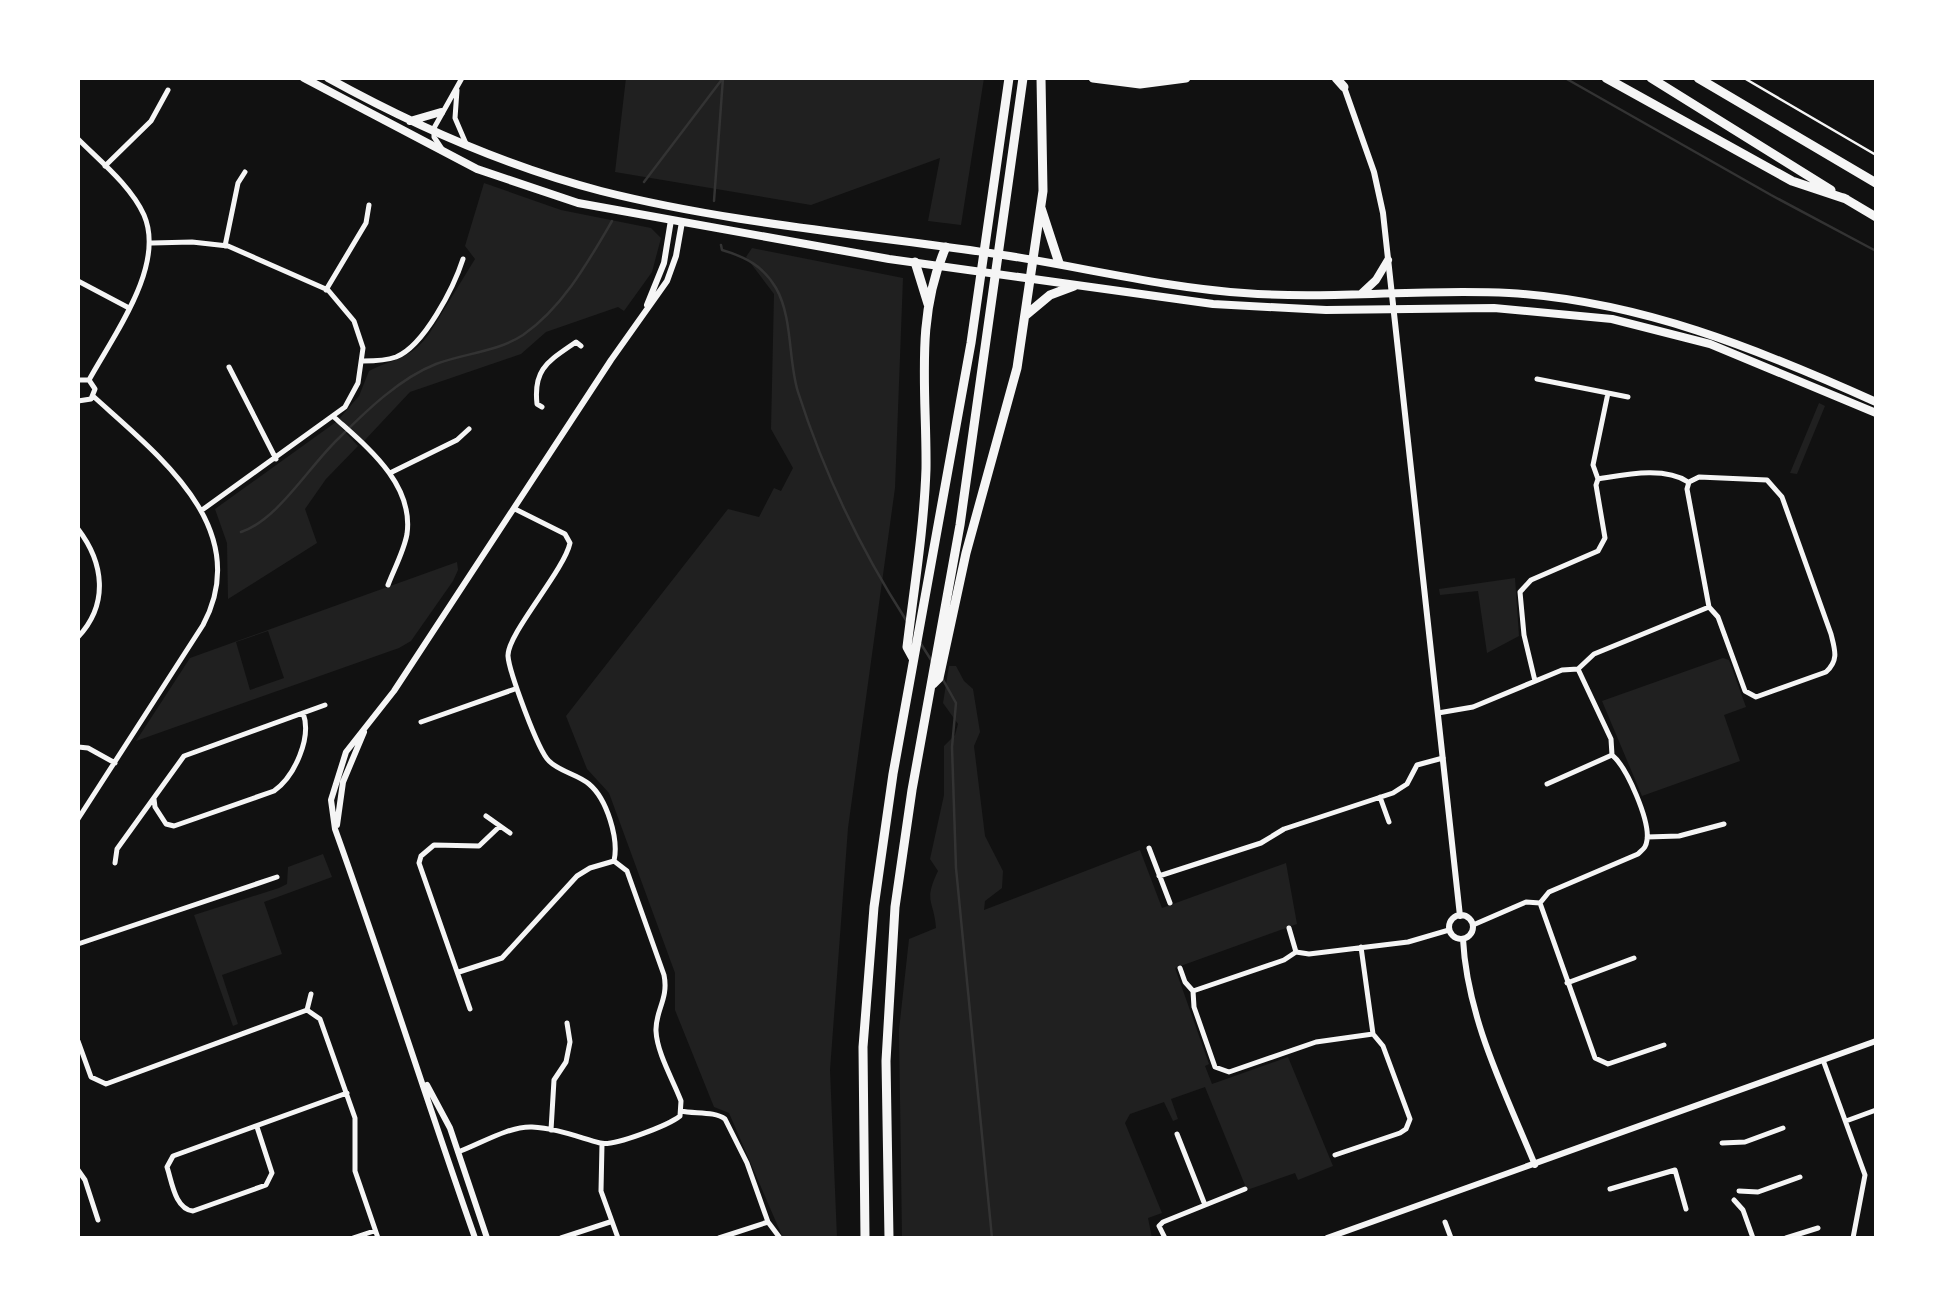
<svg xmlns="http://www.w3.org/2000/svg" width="1954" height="1316" font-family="'Varela Round',sans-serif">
<rect width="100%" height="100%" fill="#111"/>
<!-- green -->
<path fill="#202020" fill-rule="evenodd" d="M626,78H984L961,225L928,221L940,158L811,205L615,172Z
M484,183L561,210L651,228L661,238L652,272L624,311L618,307L546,332L521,354L410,392L364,441L339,419L359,396L369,371C394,358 410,360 429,334L475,259L465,246Z
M752,248L903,278L895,488L848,828L830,1070L837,1238H783L729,1113L714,1107L675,1010V973L609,793L587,769L566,716L728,509L759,517L774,488L781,491L793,468L771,429L774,294L746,257Z
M1819,403L1825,406L1797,474L1790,473Z
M336,422L358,446L326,479L305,509L317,543L228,599L227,543L215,509Z
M457,562L458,570L453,581L411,641L399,648L136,741L190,658ZM268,631L284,678L250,690L236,642Z
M1515,578L1519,636L1487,653L1478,591L1440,595L1439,589Z
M1723,658L1729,660L1746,707L1724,715L1740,761L1642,796L1602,701Z
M949,666H956L964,681L973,689L980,732L974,746L985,836L1003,871L1002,888L985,901L984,910L1140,850L1162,908L1286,863L1297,924L1175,968L1209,1064L1205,1066L1212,1084L1288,1057L1333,1166L1298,1180L1295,1173L1247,1190L1205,1087L1171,1099L1178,1119L1173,1121L1164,1102L1130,1114L1125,1123L1162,1213L1148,1218L1152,1238H902L899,1030L909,939L936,928C934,900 923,902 938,871L930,859L944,795V746L955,735L958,724L943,703Z
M323,854L332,877L264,902L282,954L222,975L238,1024L233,1026L194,915L279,888L287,884L288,867Z"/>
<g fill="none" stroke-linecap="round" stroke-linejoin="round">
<!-- stream -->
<path stroke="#333" stroke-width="2.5" d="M1565,78L1771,195L1876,251
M644,182L723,78
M714,201L723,78
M721,245L722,250C746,257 763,266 776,288C793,318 788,360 798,392C824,473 861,550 906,620
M241,532C278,520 309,466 339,438C366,411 400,378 436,364C465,353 497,352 523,335C563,307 588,262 612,221
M921,644L933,663
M942,678L956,703L952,747L956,868L992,1238"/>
<!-- service -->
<path stroke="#f5f5f5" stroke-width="2.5" d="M1744,78L1876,155"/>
<!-- minor -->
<path stroke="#f5f5f5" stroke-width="5" d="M457,90L455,118L467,146
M78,139C100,161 131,186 144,215C166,266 113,336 89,380
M444,152L434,137V128L462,78
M105,166L151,121L168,90
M152,243L192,242L228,246L328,290L354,321L363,348L358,383L345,407L202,510
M225,246L238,183L245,172
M78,281L129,308
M326,290L366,223L369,205
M363,361C374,361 385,361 396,357C424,346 454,287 463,259
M229,367L276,459
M78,380H89L95,389L91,399L78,401
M1608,393L1628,397
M542,407L537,404C533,368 549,361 576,342L581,346
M335,418C367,447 414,484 407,534C404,551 394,569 388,585
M390,473L457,440L469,429
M1598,479C1624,475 1664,466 1688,482
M78,529C104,563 109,604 78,637
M1578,669L1594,654L1709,607L1687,489L1689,482L1699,477L1767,480L1782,497L1831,634C1835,650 1839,660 1826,672L1756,697L1745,691L1718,617L1709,607
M1535,681L1524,635L1520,592L1531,580L1598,551L1605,538L1596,485L1598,479L1593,465L1608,393L1537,379
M1438,713L1473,707L1562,670L1578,669L1611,739L1612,755C1627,767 1650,821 1647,840C1646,848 1643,849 1638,854L1549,892L1540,903L1526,902L1473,925
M421,722L515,689
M78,747L88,748L115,763
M1547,784L1612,755
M1380,797L1389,822
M154,799L155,807L166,824L174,826L274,791C295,776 312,737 303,713
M486,816L510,833
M78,819L203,625C255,528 158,455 93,396
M1647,837L1679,836L1724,824
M1149,848L1170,903
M115,863L117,849L184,756L325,705
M1159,876L1261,843L1284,829L1393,793L1407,784L1417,765L1443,758
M1540,903L1595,1058L1608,1064L1664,1045
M1289,928L1296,952
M78,944L277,877
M1180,968L1185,982L1193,991L1194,1007L1215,1067L1229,1072L1316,1042L1373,1034
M459,972L502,958L577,876L590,868L614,861
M1567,983L1634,958
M1193,991L1284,960L1296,952L1309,954L1408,942L1449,930
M470,1009L419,863L421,856L434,845L479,846L500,826
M307,1010L320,1019L355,1118V1171L378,1238
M78,1041L91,1077L106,1084L307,1010L311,994
M1823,1060L1865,1175L1853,1238
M681,1111C694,1114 715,1111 725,1119L747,1163L768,1222L780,1238
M1846,1121L1876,1110
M257,1127L272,1173L266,1185L193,1211C175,1209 172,1182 167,1167L173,1156L347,1093
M551,1130L554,1080L566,1062L570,1042L567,1023
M1177,1134L1205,1205
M1722,1143L1745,1142L1783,1128
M602,1144L601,1191L618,1238
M458,1152C480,1144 509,1126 532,1127C555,1128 578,1137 600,1143C613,1147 669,1125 680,1116L681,1101C673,1080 657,1053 656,1031C655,1011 669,999 664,975L627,871L614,861C619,839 607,799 589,784C577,774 560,772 549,761C538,751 509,671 508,656C507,634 564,571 570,543L565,534L515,509
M1335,1155L1400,1133L1406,1129L1410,1119L1383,1046L1373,1034L1361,947
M78,1170L85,1180L98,1220
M1610,1189L1675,1170L1686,1209
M1739,1191L1758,1192L1800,1177
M1734,1200L1743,1210L1753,1238
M1445,1222L1451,1238
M353,1238L374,1231
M561,1238L610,1222
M719,1238L768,1222
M1165,1238L1159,1226L1163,1222L1245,1189
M1786,1238L1818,1228"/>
<!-- tertiary -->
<path stroke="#f5f5f5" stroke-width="6" d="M1344,87L1374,172L1383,213L1460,916
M647,305L664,263L671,220
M337,825L343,782L364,732
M1449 927a12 12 0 1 1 24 0a12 12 0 1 1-24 0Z
M1463,939C1467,1018 1505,1092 1535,1165
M427,1085L450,1128L487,1238
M475,1238C427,1102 384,965 335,829L331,800L346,752L394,691L611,360L667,281L676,256L682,222"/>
<!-- secondary -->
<path stroke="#f5f5f5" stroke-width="6" d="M1327,1238L1876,1041"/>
<!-- primary -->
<path stroke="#f5f5f5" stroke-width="8" d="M304,78L477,169L578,203L889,259L1213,304L1326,310L1494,308L1612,319L1710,344L1876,413
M328,78C415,126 505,166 601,191C728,223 861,234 990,253C1075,265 1158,287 1244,293C1332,300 1421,288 1509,293C1640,301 1758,349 1876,402
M410,121L441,112
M1361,294L1376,280L1388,260"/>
<!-- motorway -->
<path stroke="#f5f5f5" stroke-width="9" d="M1093,78L1140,84L1186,78
M1336,78L1344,87
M1606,78L1792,181L1846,199
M1651,78L1831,190
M1698,78L1876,183
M1844,198L1876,217
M1041,208L1059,263
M915,262L928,304
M1026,315L1050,295L1074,286
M913,658L907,647C914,588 924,528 926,469C927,393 914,318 946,247
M933,684L939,678L966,553L1017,368L1043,191L1041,78
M865,1238L863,1047L874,907L893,774L971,343L1009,78
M889,1238L886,1061L895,907L912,790L960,525L1023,78"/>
</g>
<!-- border -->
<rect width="1954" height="1316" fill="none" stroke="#ffffff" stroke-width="160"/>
</svg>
